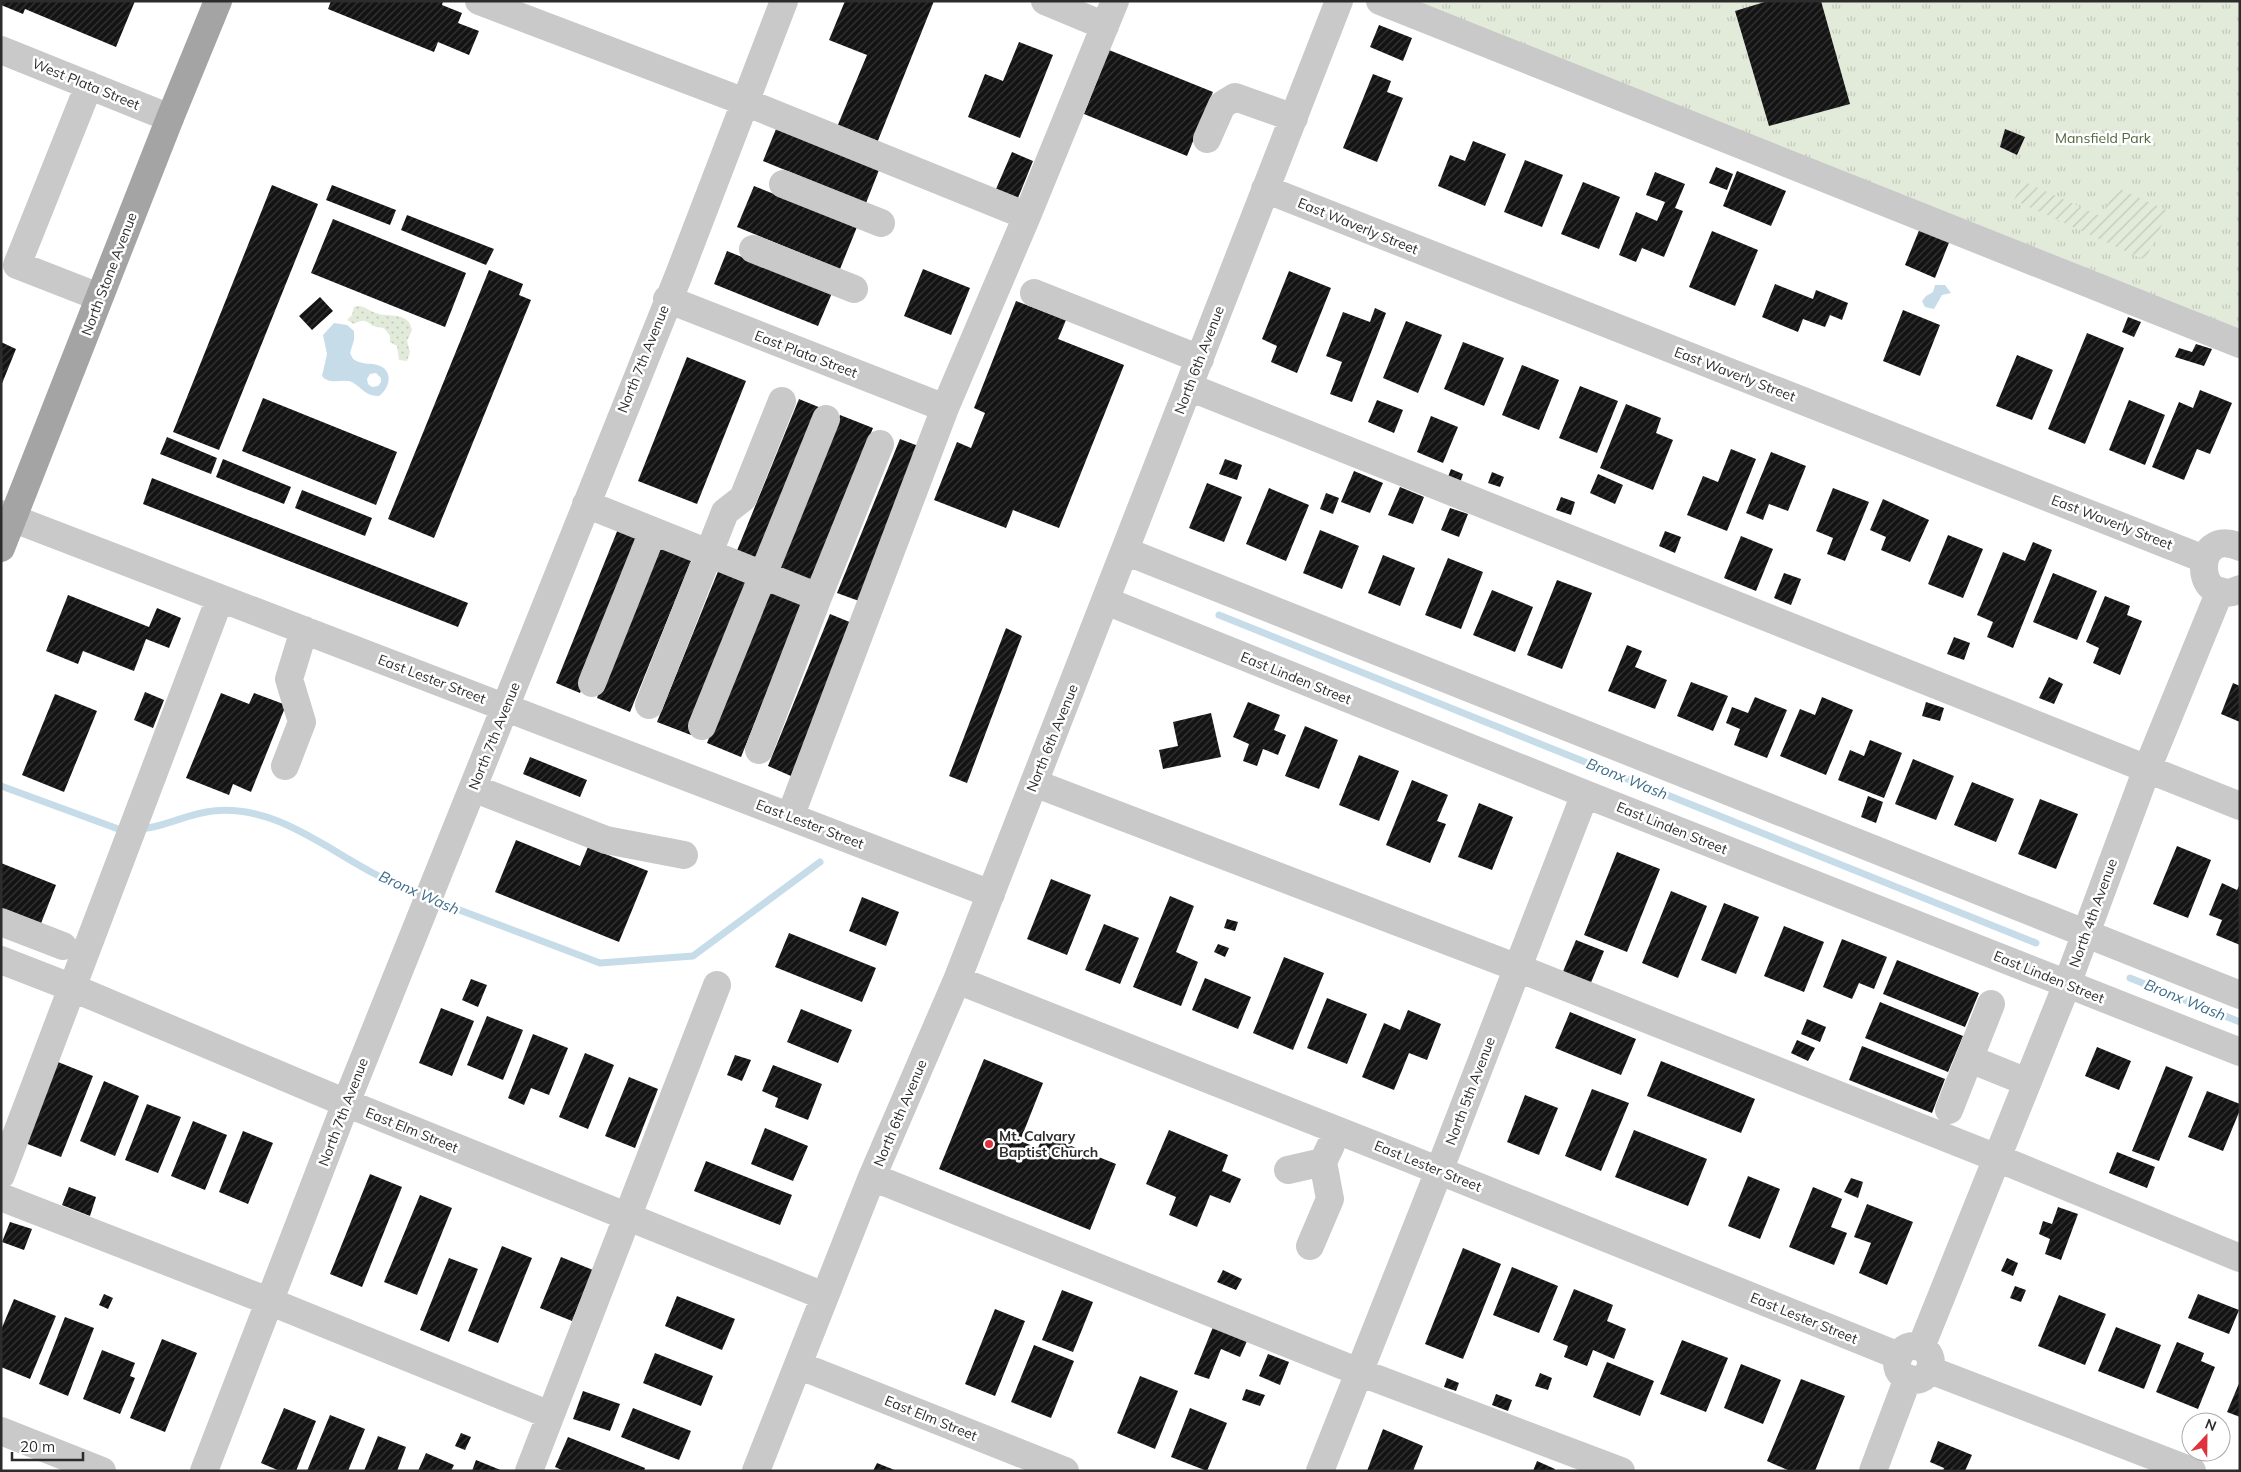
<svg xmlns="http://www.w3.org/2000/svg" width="2241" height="1472" font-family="Mulish,sans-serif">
<defs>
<pattern id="grass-dots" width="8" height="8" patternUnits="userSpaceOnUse" patternTransform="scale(1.25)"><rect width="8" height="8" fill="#e2eada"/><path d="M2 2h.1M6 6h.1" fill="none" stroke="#c2c9bb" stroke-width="1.8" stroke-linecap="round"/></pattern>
<pattern id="park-tufts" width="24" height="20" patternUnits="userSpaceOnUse" patternTransform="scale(1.25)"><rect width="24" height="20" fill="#e2eada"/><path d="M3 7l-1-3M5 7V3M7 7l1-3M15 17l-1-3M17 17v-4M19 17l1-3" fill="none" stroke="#c2c9bb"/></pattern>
<pattern id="garden-furrows" width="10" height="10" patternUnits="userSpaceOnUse" patternTransform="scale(1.25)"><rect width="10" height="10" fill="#e2eada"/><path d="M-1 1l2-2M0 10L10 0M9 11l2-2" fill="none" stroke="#c2c9bb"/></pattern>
<pattern id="building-hatch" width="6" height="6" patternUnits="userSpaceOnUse" patternTransform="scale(1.25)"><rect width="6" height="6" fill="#131313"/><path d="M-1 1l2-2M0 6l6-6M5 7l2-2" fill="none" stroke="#363636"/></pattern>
</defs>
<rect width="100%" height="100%" fill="#fff"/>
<!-- grass -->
<path fill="url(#grass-dots)" d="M358,306C365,306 369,311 376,313C388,318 409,311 412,330L407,341L410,352L407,361L399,360L397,346L390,342V336L385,329C381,327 376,327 373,326C365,320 363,319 354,324L347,320L352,315L354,307Z"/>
<!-- park -->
<path fill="url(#park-tufts)" d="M1393,1H2240V339Z"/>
<!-- garden -->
<path fill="url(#garden-furrows)" d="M2023,181L2102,217L2116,187L2168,211L2145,260L2014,200Z"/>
<!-- water -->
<path fill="#c6dce9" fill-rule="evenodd" d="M1935,285H1945L1951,293L1942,295L1934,309L1925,307L1922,301L1926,296L1933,292Z
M334,323L347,325L354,331V340L350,353L353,359C364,366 371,362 380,366C394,372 389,389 379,396C366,396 364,390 355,384C345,376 331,387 322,376L327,354L323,335ZM376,373L381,378V382L378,386L372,387L368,384L367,379L370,374Z"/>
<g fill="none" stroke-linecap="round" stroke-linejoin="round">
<!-- stream -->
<path stroke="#c6dce9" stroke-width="7" d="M1219,615L2036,943
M1,786L121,830H126
M139,829C164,828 188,813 213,811C273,804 325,848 375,874C390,882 407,889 424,896
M433,900L600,963L693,956L820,862
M2130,978L2240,1022"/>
</g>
<!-- building -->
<path fill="url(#building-hatch)" d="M1,1H135L116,47L25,9L23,14L1,5Z
M331,1H443L442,5L462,13L458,23L479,31L469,55L438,42L434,52L328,9Z
M845,1H934L877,143L837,127L867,55L829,40Z
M1768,1H1821L1850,104L1769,126L1735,11Z
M1379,25L1412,38L1403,61L1370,47Z
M1019,42L1053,55L1020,138L968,117L985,74L1003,81Z
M1109,50L1213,92L1187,156L1084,114Z
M1373,74L1391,81L1387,92L1403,98L1377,162L1343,148Z
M776,129L879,170L866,203L763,161Z
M2005,129L2025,137L2017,155L2000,147Z
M1473,141L1506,154L1485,206L1438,186L1450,155L1465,161Z
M1012,152L1033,161L1018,198L996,189Z
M1525,160L1563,175L1542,227L1504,212Z
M1716,167L1733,174L1727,190L1709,183Z
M1737,171L1786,191L1771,226L1723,206Z
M1655,172L1685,184L1675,208L1683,211L1664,257L1642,248L1636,262L1619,255L1636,212L1657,221L1665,202L1646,195Z
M1583,182L1620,197L1599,249L1561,234Z
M272,185L318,204L219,450L173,432Z
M332,185L396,210L390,225L326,200Z
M754,186L857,227L840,269L737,227Z
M407,215L494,249L486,265L401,230Z
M333,219L466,273L445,327L311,273Z
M1920,228L1950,240L1935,278L1905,265Z
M1712,231L1758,250L1735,306L1689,287Z
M727,251L832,293L818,326L714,284Z
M923,269L970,288L951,335L904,316Z
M489,270L523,284L519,295L531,300L434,538L388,519Z
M1289,271L1331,288L1297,373L1271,362L1277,346L1262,339Z
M1775,284L1813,299L1816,290L1848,303L1842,320L1830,315L1825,327L1803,319L1798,332L1762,317Z
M320,297L333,311L312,330L299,316Z
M1016,301L1066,320L1058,339L1124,365L1059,528L1013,510L1006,528L934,500L957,442L971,448L985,413L974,408Z
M1375,308L1386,313L1352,402L1330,394L1342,362L1326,356L1343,312L1370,322Z
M1903,310L1940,325L1920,376L1883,361Z
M2128,317L2141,322L2134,337L2122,332Z
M1406,321L1442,335L1418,393L1383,378Z
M2087,333L2124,348L2085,444L2048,429Z
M1,342L16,349L1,386Z
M1463,342L1504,358L1484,406L1444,389Z
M2196,344L2212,349L2204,366L2175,357L2179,348L2192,352Z
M2017,355L2053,370L2032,420L1996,406Z
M687,357L746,381L697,504L638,481Z
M1522,365L1559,380L1539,430L1502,415Z
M1580,386L1618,401L1597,453L1559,438Z
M2200,390L2232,403L2210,454L2197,449L2184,480L2152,467L2179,402L2193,408Z
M263,398L397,452L376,505L242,451Z
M799,399L821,408L759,562L736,553Z
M1377,400L1403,410L1394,433L1368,422Z
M2129,400L2165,415L2145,465L2109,450Z
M1626,404L1661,418L1656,433L1673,440L1653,490L1600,468Z
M840,415L873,428L811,582L778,568Z
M1431,416L1458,427L1443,463L1417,452Z
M167,437L217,458L211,474L160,454Z
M900,439L921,447L859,601L837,593Z
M1731,449L1756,459L1727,531L1687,515L1703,476L1718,482Z
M1771,452L1806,466L1788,511L1769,504L1763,520L1746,513Z
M223,459L291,487L284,504L216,477Z
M1225,459L1242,465L1237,480L1219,474Z
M1451,469L1463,474L1459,486L1446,482Z
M1354,471L1383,483L1370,513L1341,502Z
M1492,472L1504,477L1500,487L1488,483Z
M1598,474L1623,485L1615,504L1590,493Z
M152,478L468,603L458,627L143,504Z
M1207,483L1242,497L1224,542L1189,528Z
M1400,487L1424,497L1413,524L1388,515Z
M1269,488L1309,505L1286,561L1246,544Z
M1833,488L1869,502L1845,561L1827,554L1833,538L1816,531Z
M302,490L372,518L365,536L295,508Z
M1326,493L1339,498L1333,514L1320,509Z
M1561,497L1575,502L1571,515L1556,510Z
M1883,499L1929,520L1910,562L1881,550L1886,537L1870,530Z
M1450,508L1468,514L1459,537L1441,530Z
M618,529L642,539L580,693L556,683Z
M1320,530L1359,546L1342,589L1303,573Z
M1665,531L1681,537L1675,553L1659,546Z
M1948,535L1983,549L1963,598L1928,584Z
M1741,536L1773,549L1756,591L1724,578Z
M2033,542L2052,550L2013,648L1987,637L1993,622L1977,615L2003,552L2025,561Z
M658,545L692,559L630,712L597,698Z
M1383,555L1415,568L1400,606L1368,593Z
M1448,558L1483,572L1461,629L1425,615Z
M719,569L753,583L691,735L657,722Z
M1784,573L1801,579L1791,605L1774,598Z
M2053,573L2097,591L2077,640L2033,622Z
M1557,580L1592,593L1562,669L1527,655Z
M769,589L803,603L741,757L707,743Z
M1492,590L1533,607L1515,652L1473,635Z
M68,595L149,627L157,608L181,618L169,648L146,639L134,671L83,651L78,664L46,651Z
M2105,596L2130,606L2127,615L2142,621L2120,675L2093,663L2099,648L2086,642Z
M830,614L852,623L791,776L768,766Z
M1006,628L1022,636L967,783L949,776Z
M1954,637L1970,643L1964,660L1947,654Z
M1627,645L1642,651L1635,667L1667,680L1655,709L1608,691Z
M2049,677L2063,684L2054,704L2039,698Z
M1691,682L1728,696L1713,731L1677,716Z
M2233,683L2240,686V722L2221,714Z
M145,692L164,700L153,728L134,720Z
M221,693L249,704L254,693L286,705L251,792L233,784L229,795L186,778Z
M55,694L97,711L64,792L22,775Z
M1755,697L1787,710L1767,758L1734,745L1740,729L1726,723L1732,707L1748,713Z
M1822,697L1853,710L1826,775L1780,756L1800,709L1815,715Z
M1248,702L1280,715L1274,730L1286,735L1278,755L1263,749L1257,766L1243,761L1249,744L1233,737Z
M1926,702L1944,708L1940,721L1922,716Z
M1211,713L1221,757L1163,769L1159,750L1178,746L1173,722Z
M1305,726L1338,740L1319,789L1285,776Z
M1870,740L1902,753L1884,798L1838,780L1850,750L1864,756Z
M1359,755L1399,771L1379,821L1339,805Z
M530,757L587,780L580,797L523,774Z
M1913,759L1954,776L1936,820L1895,804Z
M1412,780L1448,795L1437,821L1446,824L1430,863L1386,845Z
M1972,782L2014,799L1996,842L1954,825Z
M1868,796L1883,802L1876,823L1861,817Z
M2040,799L2078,814L2056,869L2018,854Z
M1479,803L1513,817L1492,870L1458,857Z
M516,840L580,866L588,847L648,871L619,942L495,892Z
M2177,846L2211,860L2188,918L2153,904Z
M1617,852L1660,869L1627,952L1584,935Z
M1,863L56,885L40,926L1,910Z
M1051,879L1091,895L1067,955L1027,939Z
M2222,883L2237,890L2240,884V945L2216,935L2222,920L2209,915Z
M1671,891L1707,906L1678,978L1642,963Z
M1170,896L1194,906L1176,952L1198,962L1181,1006L1133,987Z
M862,897L899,912L886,946L849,931Z
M1724,903L1759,917L1736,974L1701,960Z
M1227,919L1238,922L1235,931L1224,928Z
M1104,924L1139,938L1120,984L1085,970Z
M1784,926L1824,942L1804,992L1764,976Z
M789,933L876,968L862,1002L775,967Z
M1842,939L1887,957L1874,989L1859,983L1852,999L1823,987Z
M1576,940L1604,951L1590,985L1562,974Z
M1218,944L1229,948L1225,957L1214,952Z
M1284,957L1324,973L1293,1050L1253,1033Z
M1897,960L1979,993L1965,1027L1883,994Z
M1205,978L1251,997L1238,1029L1192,1010Z
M471,979L487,985L478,1007L462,1000Z
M1327,998L1367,1014L1347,1064L1307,1048Z
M1880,1002L1963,1036L1948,1072L1865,1038Z
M441,1008L474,1021L452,1076L419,1063Z
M801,1009L852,1030L838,1063L787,1042Z
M1408,1010L1441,1024L1427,1060L1409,1053L1394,1090L1362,1077L1384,1023L1400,1030Z
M1570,1012L1636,1039L1621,1075L1555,1048Z
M487,1016L523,1030L503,1080L467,1065Z
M1807,1019L1826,1027L1820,1042L1801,1034Z
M533,1034L568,1048L549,1095L531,1088L524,1105L508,1098Z
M1797,1040L1815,1048L1808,1061L1791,1053Z
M1862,1046L1945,1079L1932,1113L1849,1080Z
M2097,1047L2131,1061L2119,1090L2085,1076Z
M585,1053L614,1065L588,1129L559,1117Z
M735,1055L751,1060L742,1081L727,1075Z
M984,1059L1043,1083L1020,1141L1038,1148L1044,1135L1116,1164L1090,1230L939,1169Z
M1661,1061L1755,1099L1741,1133L1647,1096Z
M58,1062L93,1076L61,1157L25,1143Z
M773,1065L822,1084L808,1120L775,1107L778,1098L762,1091Z
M2166,1066L2193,1077L2159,1161L2132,1151Z
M629,1077L658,1089L635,1148L605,1136Z
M104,1081L139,1096L115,1156L80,1141Z
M1592,1089L1629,1103L1601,1171L1565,1156Z
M2207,1091L2240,1104V1110L2223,1151L2188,1137Z
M1525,1095L1558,1108L1539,1155L1507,1142Z
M147,1104L181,1117L158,1173L125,1160Z
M193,1121L227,1135L205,1190L171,1176Z
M765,1128L808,1146L793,1181L751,1164Z
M1169,1130L1228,1155L1222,1171L1241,1179L1230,1203L1210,1195L1197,1227L1169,1215L1176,1197L1146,1184Z
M1634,1130L1707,1159L1688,1206L1615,1177Z
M243,1131L273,1143L248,1204L219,1192Z
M2117,1152L2155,1167L2147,1188L2109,1173Z
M706,1161L792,1195L780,1225L694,1191Z
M370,1174L402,1187L362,1287L330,1274Z
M1748,1176L1780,1189L1760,1239L1728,1226Z
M1851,1178L1863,1182L1858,1198L1844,1192Z
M69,1187L96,1197L90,1216L62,1205Z
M1813,1187L1842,1199L1831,1227L1847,1233L1834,1265L1789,1247Z
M420,1195L452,1208L417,1295L384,1282Z
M1867,1204L1913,1222L1887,1285L1859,1273L1871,1243L1854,1237Z
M2058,1207L2078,1214L2061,1260L2045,1254L2050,1239L2039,1234L2043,1221L2052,1224Z
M10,1222L32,1229L24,1250L2,1242Z
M502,1246L532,1258L498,1343L468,1331Z
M1463,1248L1501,1264L1463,1359L1425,1344Z
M561,1257L593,1270L572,1321L540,1308Z
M449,1258L478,1269L449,1342L420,1330Z
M2007,1258L2018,1263L2013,1276L2001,1271Z
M1512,1267L1558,1286L1539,1333L1493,1315Z
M1223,1270L1242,1279L1236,1290L1217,1282Z
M2015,1286L2026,1290L2021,1302L2010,1298Z
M1574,1289L1613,1305L1607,1321L1626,1329L1614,1359L1593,1350L1587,1366L1564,1357L1568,1346L1553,1340Z
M1062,1290L1093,1302L1073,1352L1042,1340Z
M104,1294L113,1298L108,1309L99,1305Z
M2198,1294L2239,1310L2229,1334L2188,1318Z
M2059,1295L2106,1314L2085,1365L2038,1346Z
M677,1296L735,1319L722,1350L665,1326Z
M14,1299L56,1316L30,1379L1,1367V1330Z
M995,1309L1025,1321L995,1396L965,1384Z
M65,1317L94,1328L68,1396L39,1384Z
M1213,1327L1247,1341L1240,1357L1221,1349L1209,1379L1194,1374Z
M2116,1327L2161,1345L2144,1389L2098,1371Z
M162,1339L197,1353L165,1432L130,1418Z
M1682,1340L1728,1358L1706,1412L1660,1394Z
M2177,1342L2204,1353L2201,1361L2215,1367L2198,1409L2156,1392Z
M1034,1345L1074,1361L1051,1418L1011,1402Z
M102,1350L135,1363L130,1376L135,1378L120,1414L83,1399Z
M655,1353L713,1376L701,1406L643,1383Z
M1268,1354L1289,1362L1280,1385L1259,1376Z
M1607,1362L1654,1381L1640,1416L1593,1397Z
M1741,1364L1781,1380L1763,1424L1724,1408Z
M1540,1373L1552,1378L1548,1390L1535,1386Z
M1140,1376L1178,1391L1155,1449L1117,1433Z
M1447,1378L1459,1383L1456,1391L1444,1387Z
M1801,1379L1845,1396L1815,1471H1790L1767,1461Z
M2240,1381V1417L2227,1412Z
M1246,1389L1265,1395L1260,1406L1242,1400Z
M583,1391L620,1404L610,1431L573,1419Z
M1496,1394L1512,1400L1508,1411L1492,1405Z
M284,1408L316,1421L296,1471H280L261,1463Z
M633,1408L691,1431L679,1460L621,1437Z
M1190,1408L1227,1423L1207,1471L1171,1457Z
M330,1415L365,1429L348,1471H307Z
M1383,1429L1423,1446L1413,1471H1367Z
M461,1433L471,1437L465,1450L455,1446Z
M378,1436L406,1447L397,1471H364Z
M568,1437L645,1468L644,1471H564L555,1467Z
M1938,1441L1972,1455L1965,1471H1943L1944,1468L1930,1462Z
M426,1453L454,1465L451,1471H418Z
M476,1460L503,1471H472Z
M1537,1461L1555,1469L1554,1471H1533Z
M877,1463L897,1471H873Z"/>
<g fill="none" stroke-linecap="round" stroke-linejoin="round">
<!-- minor -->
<path stroke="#c9c9c9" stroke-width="28" d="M479,1L745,102L1027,216L945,408L790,817
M1045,1L1105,26
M1380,1L2240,344
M1,50L170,118
M89,85L17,265L99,297
M1207,139L1222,105L1235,97L1294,118
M783,184L881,223
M1265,189L2204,559
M1027,216L1115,1
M753,249L854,289
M1034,293L1200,359
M667,299L945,408
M1189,387L2240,806
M586,504L818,597L880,444
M1,514L991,894
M2240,547C2190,525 2194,612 2240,589
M1125,551L2240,995
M1106,601L1585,794L2240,1052
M592,683L653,531
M649,705L725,512L743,498L782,401
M702,726L826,419
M759,750L818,597
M285,766L302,722L289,679L304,630
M1034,783L1518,968L1997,1158L2240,1258
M473,788L606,840L684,855
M1,922L63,946
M1,960L73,988L346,1103L824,1296
M957,980L1410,1159L1899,1356
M1970,1059L2027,1082
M1949,1110L1991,1004
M1288,1170L1323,1162L1331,1145
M1,1175L220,598
M872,1177L1359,1372L1621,1471
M1,1197L271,1302L550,1415
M1310,1246L1330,1199L1323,1162
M1897 1363a17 17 0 1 1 34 0a17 17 0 1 1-34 0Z
M1921,1347L2067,984L2147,769L2220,591
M798,1365L1065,1471
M1930,1370L2192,1471
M1,1431L102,1471
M204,1471L346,1103L678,277L784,1
M529,1471L717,985
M756,1471L872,1177L957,980L1339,1
M1320,1471L1439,1171L1585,794
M1873,1471L1908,1378"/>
<!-- major -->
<path stroke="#a4a4a4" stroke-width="28" d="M1,548L170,118L218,1"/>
</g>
<!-- markers -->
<circle fill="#df323f" stroke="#fff" stroke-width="2" cx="989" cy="1144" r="5"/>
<g text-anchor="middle" stroke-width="5" stroke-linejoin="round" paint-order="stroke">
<!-- street labels -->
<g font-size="14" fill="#2c2c2c" stroke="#fff">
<text transform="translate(86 84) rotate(22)" y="5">West Plata Street</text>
<text transform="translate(1358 226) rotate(22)" y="5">East Waverly Street</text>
<text transform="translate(109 274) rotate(-69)" y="5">North Stone Avenue</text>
<text transform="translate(806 354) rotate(21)" y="5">East Plata Street</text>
<text transform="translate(643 359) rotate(-68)" y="5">North 7th Avenue</text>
<text transform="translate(1199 360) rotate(-69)" y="5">North 6th Avenue</text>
<text transform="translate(1735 374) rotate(21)" y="5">East Waverly Street</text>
<text transform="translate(2112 522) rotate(21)" y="5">East Waverly Street</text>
<text transform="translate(1296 678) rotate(22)" y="5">East Linden Street</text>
<text transform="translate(432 679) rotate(21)" y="5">East Lester Street</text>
<text transform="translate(494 736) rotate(-68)" y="5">North 7th Avenue</text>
<text transform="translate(1052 738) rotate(-68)" y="5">North 6th Avenue</text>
<text transform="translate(810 824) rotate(21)" y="5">East Lester Street</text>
<text transform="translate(1672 828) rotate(22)" y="5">East Linden Street</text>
<text transform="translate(2093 913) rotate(-70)" y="5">North 4th Avenue</text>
<text transform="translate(2049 977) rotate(22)" y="5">East Linden Street</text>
<text transform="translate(1470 1091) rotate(-69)" y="5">North 5th Avenue</text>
<text transform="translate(343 1112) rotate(-69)" y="5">North 7th Avenue</text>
<text transform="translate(900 1113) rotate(-67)" y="5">North 6th Avenue</text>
<text transform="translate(412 1130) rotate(22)" y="5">East Elm Street</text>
<text transform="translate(1428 1166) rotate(22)" y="5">East Lester Street</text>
<text transform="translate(1804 1318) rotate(22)" y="5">East Lester Street</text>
<text transform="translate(931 1418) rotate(22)" y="5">East Elm Street</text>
</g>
<!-- park labels -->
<g font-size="14" fill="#4f663b" stroke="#fff">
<text x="2103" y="143">Mansfield Park</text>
</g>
<!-- poi labels -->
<g font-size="14" font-weight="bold" fill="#2c2c2c" stroke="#fff" text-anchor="start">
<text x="999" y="1141">Mt. Calvary<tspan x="999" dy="16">Baptist Church</tspan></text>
</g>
<!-- water labels -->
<g font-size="15" font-style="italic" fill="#3d6d8b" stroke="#fff">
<text transform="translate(1627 779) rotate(22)" y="5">Bronx Wash</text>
<text transform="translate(419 893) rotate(24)" y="5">Bronx Wash</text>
<text transform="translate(2185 1000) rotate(22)" y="5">Bronx Wash</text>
</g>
</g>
<!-- border -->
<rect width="2241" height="1472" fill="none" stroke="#2c2c2c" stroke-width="5"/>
<!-- north arrow -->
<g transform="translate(2206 1437) rotate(22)"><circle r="24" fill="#ffffff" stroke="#ababab"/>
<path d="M0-4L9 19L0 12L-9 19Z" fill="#df323f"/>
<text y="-8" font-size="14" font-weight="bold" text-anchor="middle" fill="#2c2c2c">N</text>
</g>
<!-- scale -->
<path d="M12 1452v8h71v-8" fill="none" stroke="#2c2c2c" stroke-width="2.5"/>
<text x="20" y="1452" font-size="15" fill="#2c2c2c" stroke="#ffffff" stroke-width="4" paint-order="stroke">20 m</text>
</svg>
